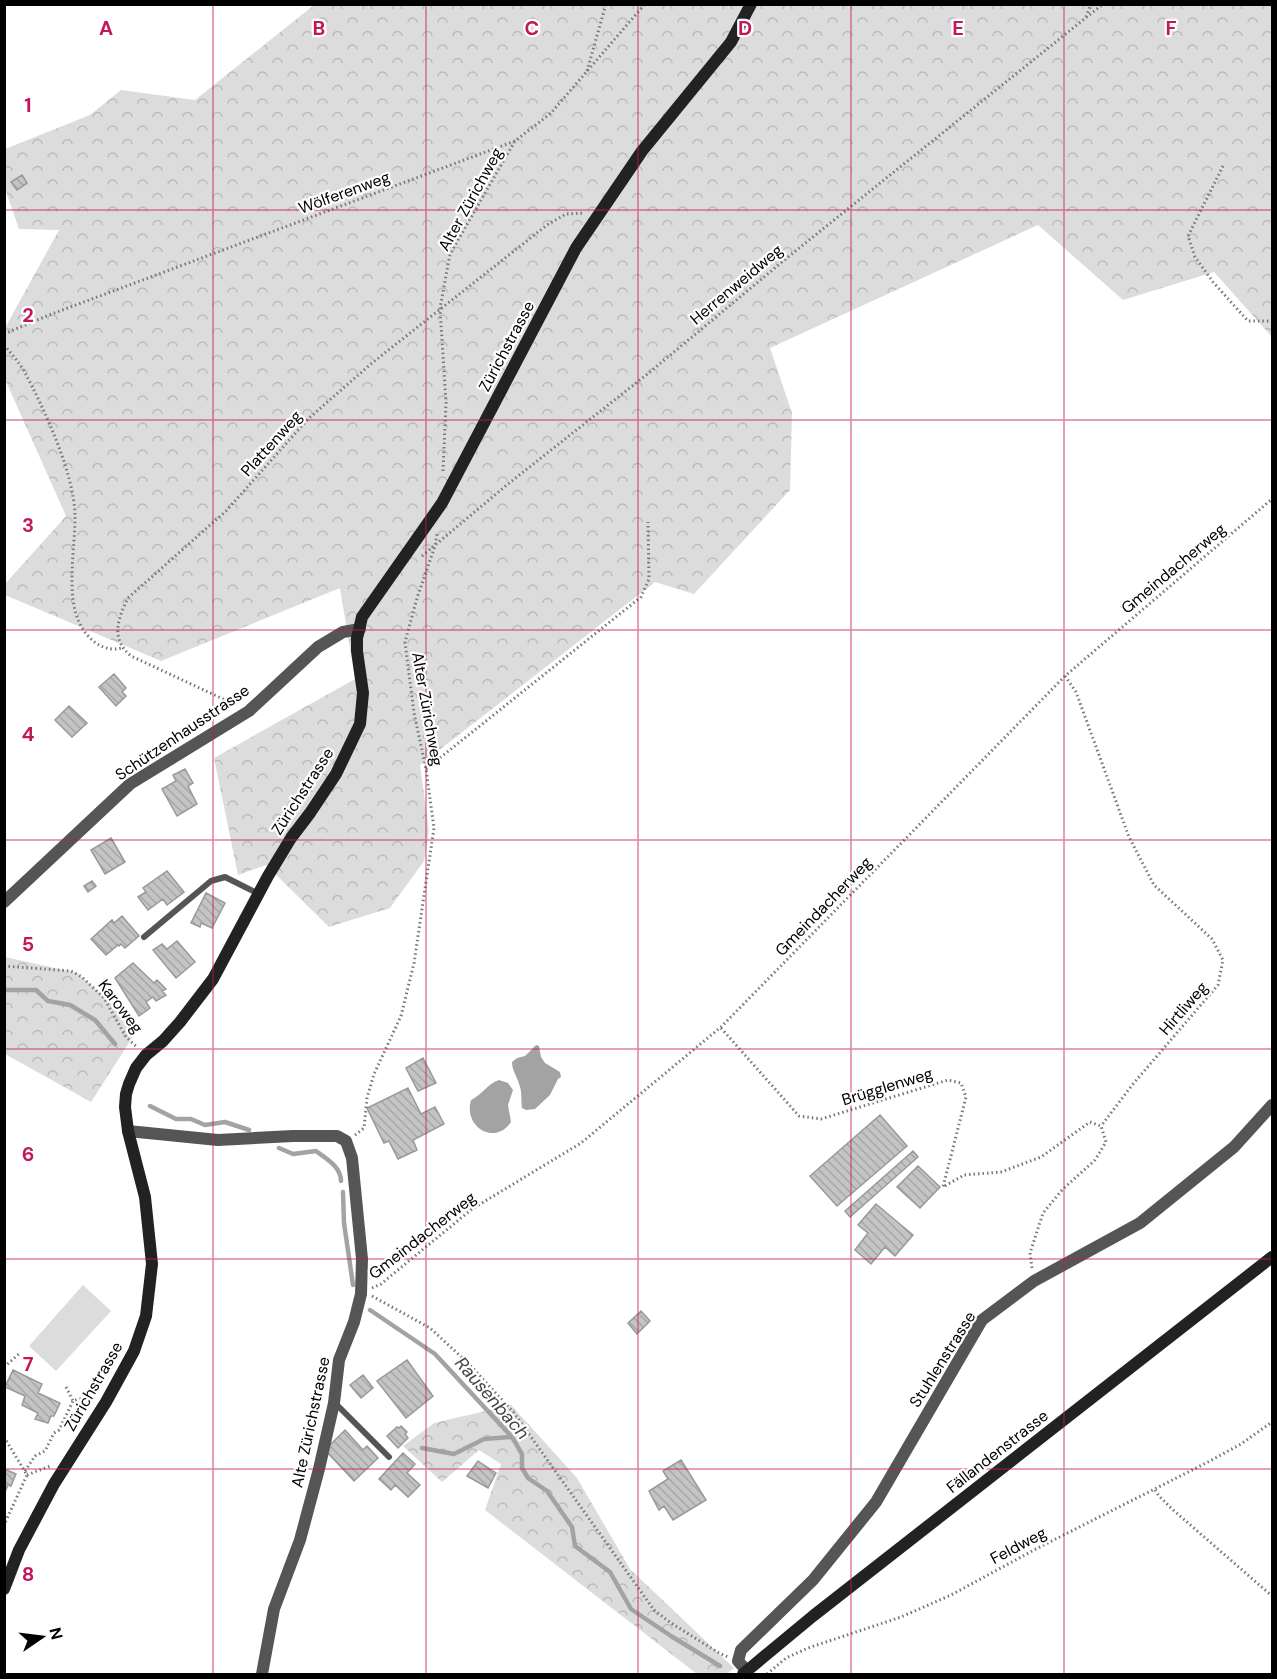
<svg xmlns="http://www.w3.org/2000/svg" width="1277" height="1679" font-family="'DM Sans',sans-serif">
<defs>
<pattern id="forest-crowns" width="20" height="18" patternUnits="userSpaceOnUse" patternTransform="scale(1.5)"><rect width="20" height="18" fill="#dcdcdc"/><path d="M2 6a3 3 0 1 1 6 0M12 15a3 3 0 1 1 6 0" fill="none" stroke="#bbb"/></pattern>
<pattern id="building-back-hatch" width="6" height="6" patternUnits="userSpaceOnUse" patternTransform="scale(1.5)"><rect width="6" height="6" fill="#c4c4c4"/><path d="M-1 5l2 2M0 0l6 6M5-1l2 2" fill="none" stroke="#a7a7a7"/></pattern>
</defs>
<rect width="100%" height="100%" fill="#fff"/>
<!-- forest -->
<path fill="url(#forest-crowns)" d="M314,5H1272V337L1214,272L1123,300L1038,225L770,348L792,413L790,490L694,594L655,582L420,765L429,831L424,861L390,908L329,927L266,865L238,875L214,758L355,679L340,588L161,661L5,595V584L66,516L4,377L5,328L59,230L19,229L5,189V149L90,115L121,90L195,100Z
M5,957L77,973L139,1027L91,1102L5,1054Z
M511,1405L577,1478L630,1569L734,1668L727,1674H697L485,1510L501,1464L479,1450L442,1482L403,1446L434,1423Z"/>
<!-- garden -->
<path fill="#dcdcdc" d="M83,1285L111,1311L56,1371L29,1346Z"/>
<!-- water -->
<path fill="#a3a3a3" d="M536,1045L539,1046L541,1057L545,1063L560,1072L561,1077L558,1079L550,1095L535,1109L526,1110L522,1108C521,1101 522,1093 520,1087C518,1078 512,1071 512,1062L517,1058L525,1056Z
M499,1080L508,1083L513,1090L508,1105L511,1122C495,1146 463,1127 471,1100C482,1095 487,1084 499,1080Z"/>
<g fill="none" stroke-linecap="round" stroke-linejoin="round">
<!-- stream -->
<path stroke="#a3a3a3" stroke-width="4.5" d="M4,990H36L48,1001L70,1005L95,1020L115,1044
M150,1106L176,1119H191L205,1125L225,1122L249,1130
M279,1148L293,1154L316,1151C327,1159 341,1167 341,1181
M343,1192L344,1223L353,1285
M370,1310L435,1354L512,1437L522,1454V1468L528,1478L547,1491L572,1527L575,1546L610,1572L631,1609L671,1636L720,1666
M422,1448L454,1454L484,1439L511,1437"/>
</g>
<!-- building -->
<path fill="url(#building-back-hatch)" stroke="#999" stroke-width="1.5" d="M22,175L27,183L17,190L11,182Z
M114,674L126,688L122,692L126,696L116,706L99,687Z
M69,706L87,723L72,737L55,720Z
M185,769L193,783L188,786L197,804L177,816L162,789L176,781L173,775Z
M111,838L125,862L105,874L91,850Z
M167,871L184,892L167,905L163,899L148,910L138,897L146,892L143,888Z
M92,881L96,886L88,892L84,886Z
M206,893L225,903L212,928L201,923L200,927L191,923Z
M122,916L139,936L125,948L121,944L119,946L118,945L106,955L91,939L112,920L114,923Z
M177,941L195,962L176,978L153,950L162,944L167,949Z
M133,963L154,983L157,980L166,989L162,991L166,995L156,1001L153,997L146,1002L150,1008L139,1016L115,978Z
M423,1058L436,1083L418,1091L406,1068Z
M408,1088L421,1114L435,1107L444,1124L413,1140L417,1150L398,1159L389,1141L384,1143L367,1108Z
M880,1115L907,1146L837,1206L810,1176Z
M913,1151L918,1157L850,1217L845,1211Z
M918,1166L940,1187L920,1208L897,1187Z
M876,1204L913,1235L895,1256L885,1247L871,1264L855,1250L868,1233L858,1225Z
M641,1311L650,1321L637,1334L628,1323Z
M407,1360L433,1396L406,1418L377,1381Z
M13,1370L42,1384L38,1393L60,1403L54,1416H51L48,1423L35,1419L38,1413L22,1405L25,1396L5,1387Z
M363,1375L373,1388L361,1398L350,1385Z
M401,1426L407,1432L405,1434L408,1438L398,1448L387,1436L397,1427L399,1428Z
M345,1430L363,1450L367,1446L378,1458L354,1481L325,1450Z
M403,1453L415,1464L407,1473L420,1485L408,1497L395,1485L391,1490L379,1479Z
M681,1460L706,1500L673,1520L664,1506L659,1510L649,1491L668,1479L663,1471Z
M478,1461L496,1473L488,1488L467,1476Z
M4,1469L16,1474L11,1486L8,1485L5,1492Z"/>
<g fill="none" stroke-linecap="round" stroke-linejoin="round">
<!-- path -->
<path stroke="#777" stroke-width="3" stroke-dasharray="1.5 3" stroke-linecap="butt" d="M1086,17L1091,4
M587,71L606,4
M1223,166L1188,236L1195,257L1213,282L1248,321H1272
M4,334L49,315L515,141L551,113L645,4
M4,345C11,353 18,361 24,371C44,408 75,475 75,517C75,548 66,594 79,622C87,639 103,653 122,648
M443,471L446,403L440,308L450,254L515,141
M422,556L508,484L650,372L788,257L1103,4
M1065,676L1076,692L1129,837L1154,885L1212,939L1223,960L1218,985L1133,1084L1101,1126
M236,705L131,656C110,639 118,618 128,598L226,511L308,419L372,363L547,225L566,214L583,213
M426,769L641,597L649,579L648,522
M4,966L71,971L82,977L104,998L126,1037L137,1047
M721,1028L799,1116L821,1119L948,1080L961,1083L966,1097L943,1187L964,1175L1001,1172L1041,1157L1090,1122L1101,1126
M355,1135L364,1128L367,1098L374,1074L401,1016L414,963L434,828L426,769L414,713L405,642L417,598L435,546L437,534
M1032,1268L1030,1253L1043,1213L1062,1190L1095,1160L1106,1142L1101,1126
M372,1288L381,1284L472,1209L581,1143L721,1027L1065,676L1272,499
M372,1296L430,1328L468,1363L514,1413L654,1610L671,1623L719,1653L728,1657
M4,1367L20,1353
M66,1387L73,1401L87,1397L89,1394L96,1392
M4,1437L27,1475L4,1525
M25,1471L35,1456L45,1451L54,1433L59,1430L73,1401
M27,1475L50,1466
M1155,1490L1159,1496L1172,1509L1272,1596
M767,1674L786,1658L808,1648L901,1617L951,1595L1034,1550L1208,1462L1241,1444L1272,1422"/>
<!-- lane -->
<path stroke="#555" stroke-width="6" d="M144,937L211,881L225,877L259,894
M335,1403L389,1457"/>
<!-- street -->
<path stroke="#555" stroke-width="12" d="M4,902L130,784L249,711L318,647L343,632L360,629
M128,1131L218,1140L293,1136H337L346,1141L352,1158L362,1259L361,1294L354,1322L339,1360L334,1403L319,1469L300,1540L274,1609L262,1674
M747,1671L738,1661L741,1650L813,1580L876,1502L982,1320L1034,1281L1140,1223L1234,1147L1272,1105"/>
<!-- secondary -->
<path stroke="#222" stroke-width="12" d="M4,1589L19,1550L54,1484L106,1402L134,1351L146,1316L152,1264L145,1197L128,1131L125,1107L126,1094L129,1084L136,1068L146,1055L163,1041L180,1022L213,979L268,876L291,838L310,813L336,774L360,724L363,693L357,651V638L362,617L442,503L576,248L642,151L731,42L751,4
M743,1674L813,1616L1272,1257"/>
</g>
<!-- grid -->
<path fill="none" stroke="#c2185b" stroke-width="1.5" stroke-opacity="0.55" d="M213,4V1674M426,4V1674M638,4V1674M851,4V1674M1064,4V1674M4,210H1272M4,420H1272M4,630H1272M4,840H1272M4,1049H1272M4,1259H1272M4,1469H1272"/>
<g text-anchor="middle" stroke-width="4.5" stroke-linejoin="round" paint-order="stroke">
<!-- street labels -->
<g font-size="16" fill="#000" stroke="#fff">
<text transform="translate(344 192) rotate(-20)" y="6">Wölferenweg</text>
<text transform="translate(470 199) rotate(-61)" y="6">Alter Zürichweg</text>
<text transform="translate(736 284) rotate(-40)" y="6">Herrenweidweg</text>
<text transform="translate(506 346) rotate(-62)" y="6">Zürichstrasse</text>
<text transform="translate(271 443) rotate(-48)" y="6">Plattenweg</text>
<text transform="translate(1173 568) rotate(-40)" y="6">Gmeindacherweg</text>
<text transform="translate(428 709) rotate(80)" y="6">Alter Zürichweg</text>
<text transform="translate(182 732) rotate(-34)" y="6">Schützenhausstrasse</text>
<text transform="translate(302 791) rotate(-57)" y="6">Zürichstrasse</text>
<text transform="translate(823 906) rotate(-46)" y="6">Gmeindacherweg</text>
<text transform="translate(121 1006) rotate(53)" y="6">Karoweg</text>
<text transform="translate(1183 1008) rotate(-49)" y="6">Hirtliweg</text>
<text transform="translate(887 1086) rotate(-17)" y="6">Brügglenweg</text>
<text transform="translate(422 1235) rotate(-38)" y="6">Gmeindacherweg</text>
<text transform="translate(942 1359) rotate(-58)" y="6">Stuhlenstrasse</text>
<text transform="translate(93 1386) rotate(-60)" y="6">Zürichstrasse</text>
<text transform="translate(310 1422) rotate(-78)" y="6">Alte Zürichstrasse</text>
<text transform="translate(997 1451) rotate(-38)" y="6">Fällandenstrasse</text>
<text transform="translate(1018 1545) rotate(-28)" y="6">Feldweg</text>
</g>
<!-- water labels -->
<g font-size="18" font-style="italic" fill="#444" stroke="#fff">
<text transform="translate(492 1398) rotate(49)" y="6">Rausenbach</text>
</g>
</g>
<g font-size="20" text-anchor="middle" font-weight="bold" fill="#c2185b" stroke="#fff" stroke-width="4.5" stroke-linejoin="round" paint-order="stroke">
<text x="106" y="35">A</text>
<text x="319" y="35">B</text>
<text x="532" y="35">C</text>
<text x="745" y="35">D</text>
<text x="958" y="35">E</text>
<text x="1171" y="35">F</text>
<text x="28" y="112">1</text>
<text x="28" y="322">2</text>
<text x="28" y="532">3</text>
<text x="28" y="741">4</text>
<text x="28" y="951">5</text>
<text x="28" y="1161">6</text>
<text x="28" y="1371">7</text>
<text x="28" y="1581">8</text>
</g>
<!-- border -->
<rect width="1277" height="1679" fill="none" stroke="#000000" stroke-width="12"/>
<!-- north arrow -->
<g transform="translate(42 1637) rotate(76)" stroke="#ffffff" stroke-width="4.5" paint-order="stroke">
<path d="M0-4.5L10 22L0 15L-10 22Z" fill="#000000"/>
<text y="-9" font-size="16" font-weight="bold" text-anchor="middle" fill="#000000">N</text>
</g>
</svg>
